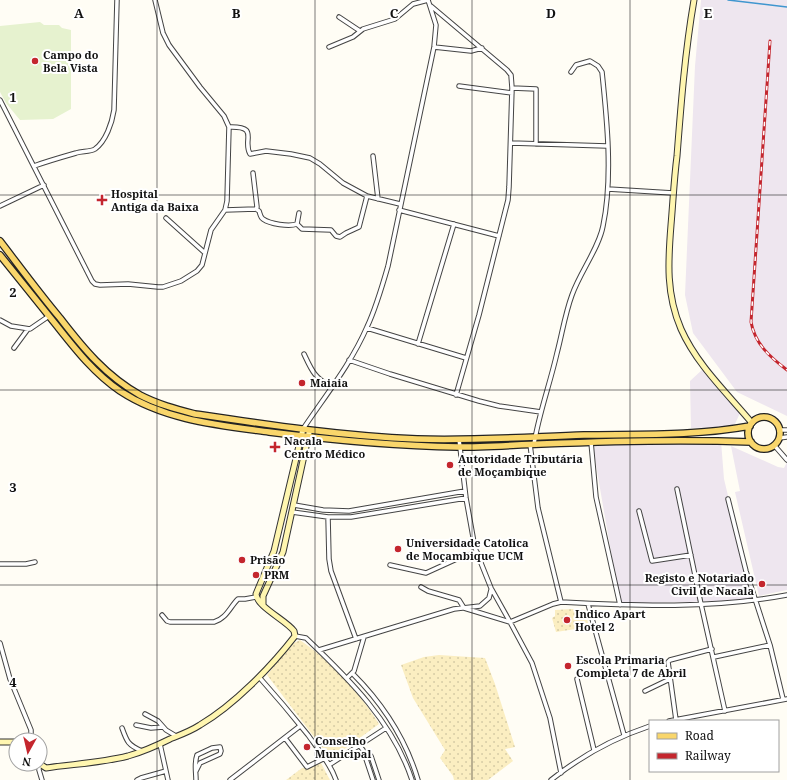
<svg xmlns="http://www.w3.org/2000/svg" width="787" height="780" font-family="'Noto Serif',serif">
<defs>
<pattern id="sand-dots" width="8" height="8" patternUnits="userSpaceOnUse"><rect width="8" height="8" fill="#fbeec1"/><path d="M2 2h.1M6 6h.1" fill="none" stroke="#d6cba5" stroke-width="1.8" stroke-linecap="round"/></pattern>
</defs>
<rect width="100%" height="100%" fill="#fffdf5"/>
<!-- industrial -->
<path fill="#eee6ef" d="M701,0H787V416L737,392L693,333L685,295L695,66Z
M703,369L736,406L740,413L735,424L729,427L691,428L690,381Z
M721,441L724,479L753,600L620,604L592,442Z
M731,446L778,467L784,468L787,462V590L759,596L735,492L740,491Z"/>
<!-- sand -->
<path fill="url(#sand-dots)" d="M572,609L585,610L589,627L556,632L552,618L555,616V610Z
M300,640C329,660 361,694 379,724L332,758H330L327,754L267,675L292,644Z
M439,655L485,658L495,684L515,747L505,749L513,761L488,780H454L453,776L440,758L445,750L413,698L401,665L424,657Z
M321,763L330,780H286L302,768H307Z"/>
<!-- pitch -->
<path fill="#e6f2cf" d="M40,22L44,25H59L62,28L71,30V109L53,119L20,120L6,103L0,92V26Z"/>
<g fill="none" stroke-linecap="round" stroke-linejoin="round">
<!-- stream -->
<path stroke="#3f96cf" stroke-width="1.5" d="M728,0L787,7"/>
<defs>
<path id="street" d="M431,6L507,70L511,75L512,88L509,187L508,200L479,315L456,395
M339,17L360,31
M329,47L353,37L363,29L395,19L413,4L428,0
M434,47L471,51L482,48
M459,86L512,93
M512,88L536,89V144
M0,100L92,281L95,284L100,285L128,284L158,287H163L181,281L197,271L202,265L211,230L225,210L227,201L229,127L224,116L200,87L169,45L163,33L155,0
M229,127C260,126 242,140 250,154L266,151L291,154L310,158L320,164L343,183L367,196L400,204
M511,143L607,146
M373,156L378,199
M34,166C48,161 62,157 76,153C82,151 90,152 95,149C106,141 112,123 114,110L117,0
M608,189L673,193
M0,206L44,185
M256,209L259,211C260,213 260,217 263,219C270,224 289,227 297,224L299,213
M225,210L256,209L257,207L253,173
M399,210L499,236
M166,218L205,253
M297,224L302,229L331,230L336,236L340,237L346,233L359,227L367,196
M0,320L11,326L30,329L49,316
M367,328L466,358
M418,344L454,224
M14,348L28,329
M304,354C312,371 314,377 331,387
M349,360L390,374L479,401L499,406L541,412
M303,429C325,396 351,364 367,327C376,308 382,287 388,266L434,47L436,25L428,0
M779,430H787
M779,438L787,437
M459,439L466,498L475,548L491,588L510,622L532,663L550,718L561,773
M591,442L596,497L620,605
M530,444L538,508L561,602
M534,444C539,413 550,384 557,353C562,334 565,314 572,295C580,272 599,248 603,226C613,178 607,120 602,72L598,66L590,61L576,65L571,72
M774,445L787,460
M677,489L701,604L725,711
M728,499L746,571L770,645L783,699
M294,505L323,510L349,511L465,491
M639,511L652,561L691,555
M292,512L328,517H351L466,498
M328,517L329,559L331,571L356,639
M0,564H26L35,562
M390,565L426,573L459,558L477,552
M421,587L428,591L459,600L464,608L510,622L553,604L561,602C636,606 713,609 787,595
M588,604L624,735
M162,615L167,621L170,622H214C226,619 230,607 238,599H245L256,597
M295,636L306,638C349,679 393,722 412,780
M0,643L10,679L31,730V740
M319,650L454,609L480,606L489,598L491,590
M714,657L770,645
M353,674C383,704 406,740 418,780
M259,677C276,696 292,715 308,735C318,749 330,763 336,780
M347,678L354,671L364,637
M577,679L594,750
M645,691L670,679
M145,714L158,721L166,730L176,736
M676,720L668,662L670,660L712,649
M669,721L787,699
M136,725L151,728L163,727
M122,728C127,742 128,745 142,751
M285,738L307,767L325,758
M160,744L168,780
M359,745L363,750L373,780
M371,756L379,780
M39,764V770L42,780
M329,765L386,728
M196,771L200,763L220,754L221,751L220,747L212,748L197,755C194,763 196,772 196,780
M137,780L141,778L166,771
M230,780L300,726
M551,780C581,756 614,738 650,726"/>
<path id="secondary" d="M694,0C685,52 681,104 677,156C674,179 673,202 671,225C668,262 666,294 681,329C697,365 727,393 752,423
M263,605V596L283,552L309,433
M0,742H16
M40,764L46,768C73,764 101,763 128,756C142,752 156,746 170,739C180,735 191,731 200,725C234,705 271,667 295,636L294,631C286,620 257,607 256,594L274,551L303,429"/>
<path id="primary" d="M0,241C20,267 39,293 60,318C83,348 106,376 140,395C157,404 176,409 195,414C269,425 342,436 417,439C472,441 528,437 584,435C639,434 695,436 750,426
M0,255C19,279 38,302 57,326C76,350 94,373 120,391C164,420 217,425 269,432C332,440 395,446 458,447C486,447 513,445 541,444C611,441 681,439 751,442
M748 433a16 16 0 1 1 32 0a16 16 0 1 1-32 0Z"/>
</defs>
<!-- street casing -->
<use href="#street" stroke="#444" stroke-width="5.5"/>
<!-- secondary casing -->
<use href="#secondary" stroke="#333" stroke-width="7"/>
<!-- primary casing -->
<use href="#primary" stroke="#222" stroke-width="8"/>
<!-- street -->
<use href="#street" stroke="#fff" stroke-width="3.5"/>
<!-- secondary -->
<use href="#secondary" stroke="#fff6b0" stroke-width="5"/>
<!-- primary -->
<use href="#primary" stroke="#f9d66b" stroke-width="5.5"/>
<defs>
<path id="rail" d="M770,41L751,322C755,344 770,357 787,370"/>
</defs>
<!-- rail casing -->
<use href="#rail" stroke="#c4262e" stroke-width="3"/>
<!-- rail -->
<use href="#rail" stroke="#fff" stroke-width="1.5" stroke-dasharray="4.5" stroke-linecap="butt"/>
</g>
<!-- grid -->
<path fill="none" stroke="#111" stroke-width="1" stroke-opacity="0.55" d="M157,0V780M315,0V780M472,0V780M630,0V780M0,195H787M0,390H787M0,585H787"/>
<!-- markers -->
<g fill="#c4262e" stroke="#fff" stroke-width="1.5">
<circle cx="35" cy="61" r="4"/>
<path d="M100 194h4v4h4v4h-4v4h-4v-4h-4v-4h4z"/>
<circle cx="302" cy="383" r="4"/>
<path d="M273 441h4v4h4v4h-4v4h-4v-4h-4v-4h4z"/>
<circle cx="450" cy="465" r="4"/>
<circle cx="398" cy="549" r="4"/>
<circle cx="242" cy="560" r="4"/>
<circle cx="256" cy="575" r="4"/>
<circle cx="762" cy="584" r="4"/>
<circle cx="567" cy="620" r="4"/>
<circle cx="568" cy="666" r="4"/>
<circle cx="307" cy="747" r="4"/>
</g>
<g text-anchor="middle" stroke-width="4" stroke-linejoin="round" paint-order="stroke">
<!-- poi labels -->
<g font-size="11" font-weight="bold" fill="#111" stroke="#fff" text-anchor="start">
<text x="43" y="59">Campo do<tspan x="43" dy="13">Bela Vista</tspan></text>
<text x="111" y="198">Hospital<tspan x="111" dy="13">Antiga da Baixa</tspan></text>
<text x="310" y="387">Maiaia</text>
<text x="284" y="445">Nacala<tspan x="284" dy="13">Centro Médico</tspan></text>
<text x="458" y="463">Autoridade Tributária<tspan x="458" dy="13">de Moçambique</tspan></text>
<text x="406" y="547">Universidade Catolica<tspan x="406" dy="13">de Moçambique UCM</tspan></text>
<text x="250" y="564">Prisão</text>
<text x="264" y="579">PRM</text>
<text x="754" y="582" text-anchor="end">Registo e Notariado<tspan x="754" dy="13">Civil de Nacala</tspan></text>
<text x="575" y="618">Indico Apart<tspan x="575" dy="13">Hotel 2</tspan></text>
<text x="576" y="664">Escola Primaria<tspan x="576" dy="13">Completa 7 de Abril</tspan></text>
<text x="315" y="745">Conselho<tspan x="315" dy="13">Municipal</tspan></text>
</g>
</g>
<g font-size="13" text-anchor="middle" font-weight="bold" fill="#111" stroke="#fff" stroke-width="4" stroke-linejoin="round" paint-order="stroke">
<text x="79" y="18">A</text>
<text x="236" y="18">B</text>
<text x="394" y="18">C</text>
<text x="551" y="18">D</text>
<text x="708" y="18">E</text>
<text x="13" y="102">1</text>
<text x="13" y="297">2</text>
<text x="13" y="492">3</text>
<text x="13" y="687">4</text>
</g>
<!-- legend -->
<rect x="649" y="720" width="130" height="52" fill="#ffffff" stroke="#a0a0a0"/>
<rect x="657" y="733" width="20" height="6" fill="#f9d66b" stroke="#a0a0a0"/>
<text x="685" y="740" font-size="12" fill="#111111">Road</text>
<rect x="657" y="753" width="20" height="6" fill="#c4262e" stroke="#a0a0a0"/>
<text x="685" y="760" font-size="12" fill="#111111">Railway</text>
<!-- north arrow -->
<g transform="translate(28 752) rotate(188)"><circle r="19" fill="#ffffff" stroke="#a0a0a0"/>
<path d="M0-3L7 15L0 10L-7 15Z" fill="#c4262e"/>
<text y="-6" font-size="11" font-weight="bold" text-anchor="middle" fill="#111111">N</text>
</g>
</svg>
